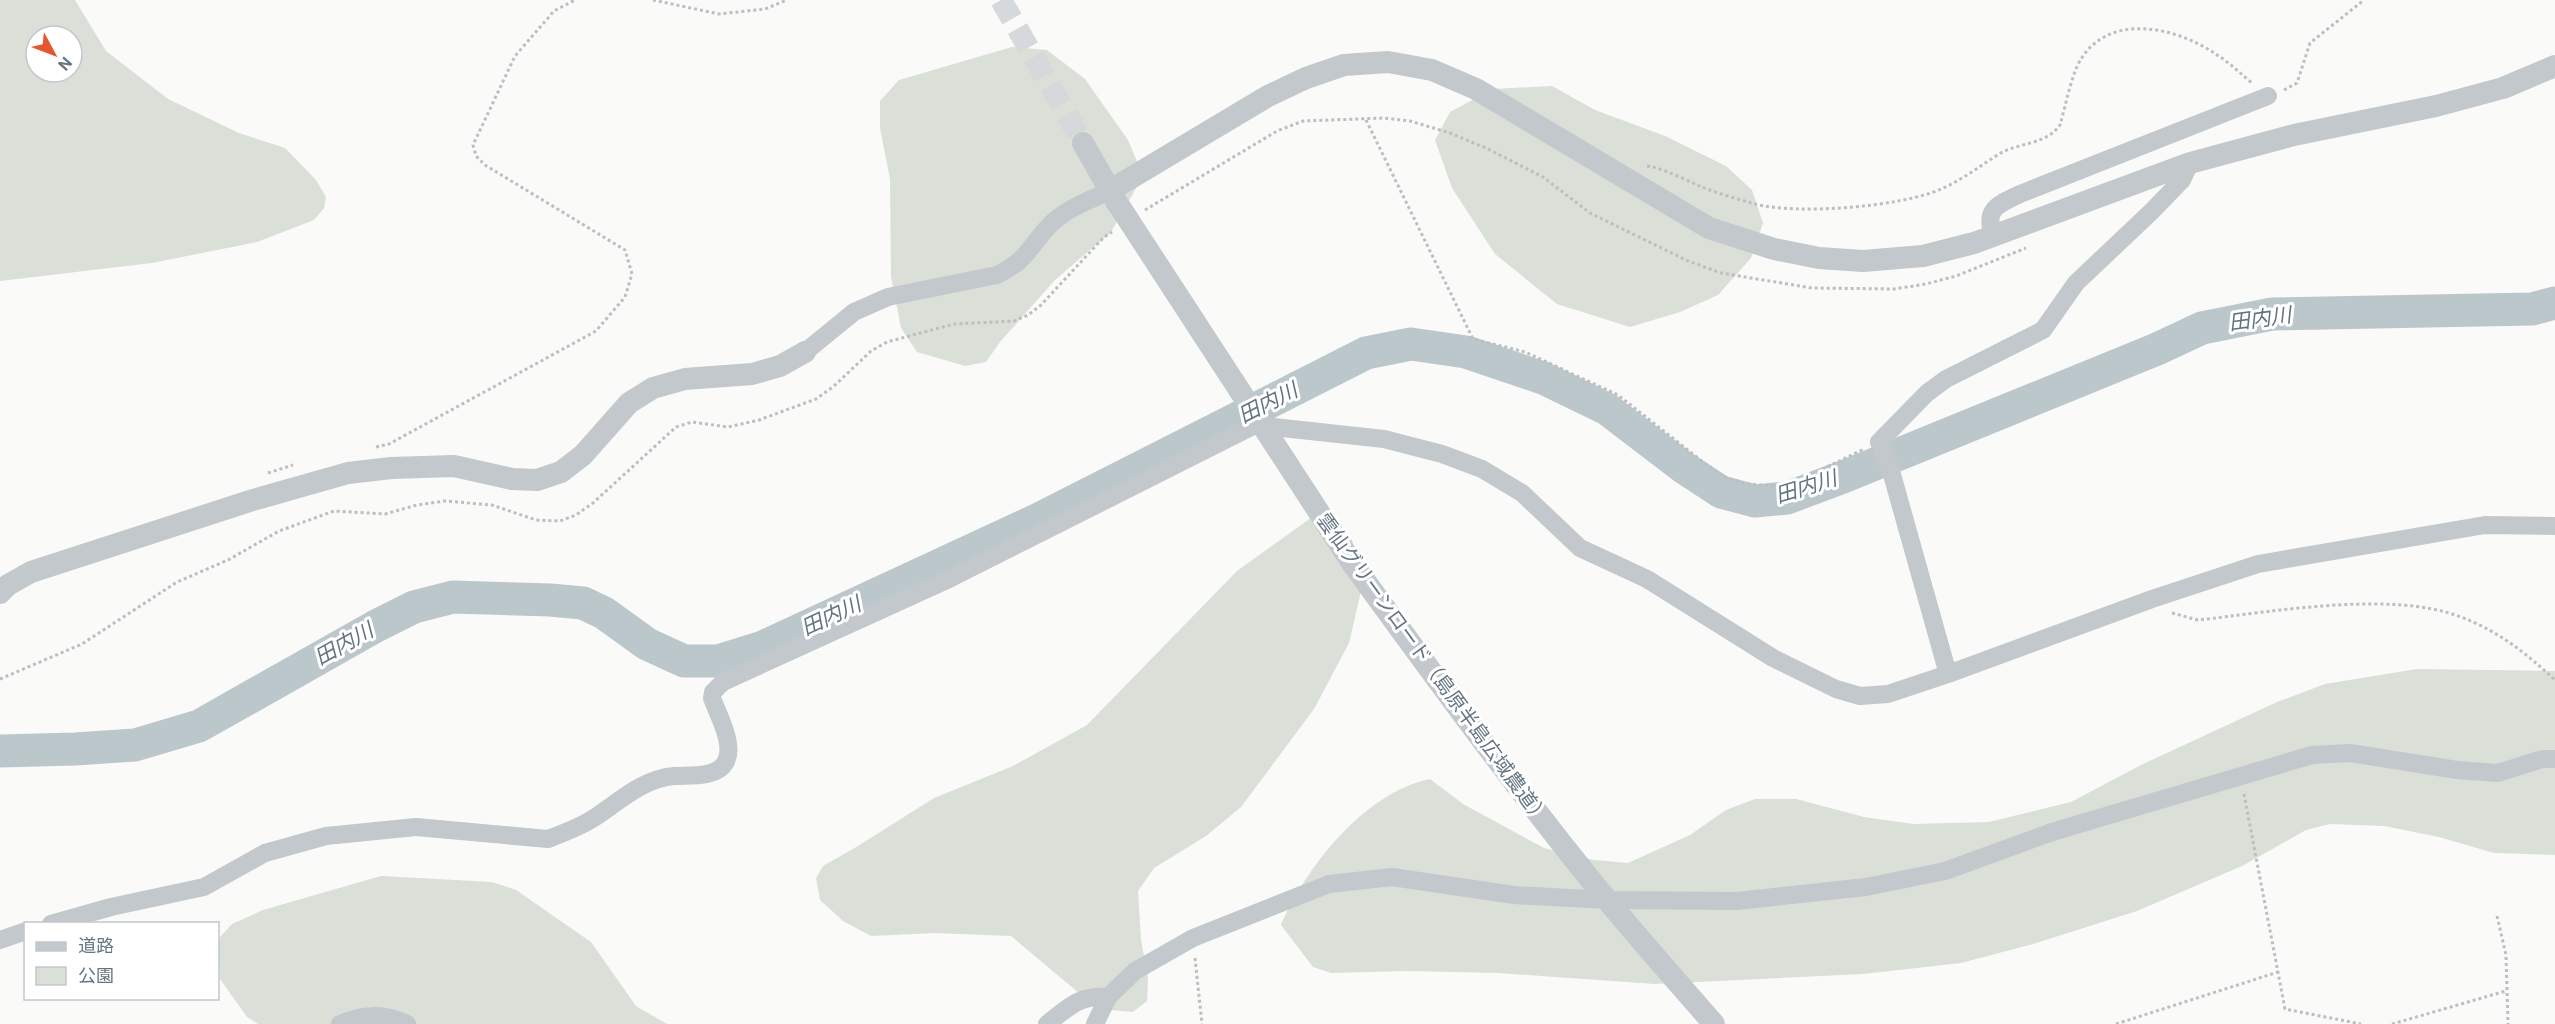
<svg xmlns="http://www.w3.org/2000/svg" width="2555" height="1024" font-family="Roboto,'Noto Sans JP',sans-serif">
<rect width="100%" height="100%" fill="#fafaf8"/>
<!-- green -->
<path fill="#dadfd7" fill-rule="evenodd" d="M0,0H75L106,51L168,99L239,133L285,148L316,180L326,197L324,208L314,220L257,242L152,263L0,281ZM36,36H72V72H36Z
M1012,47L1047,50L1085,79L1128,140L1143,176L1111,232L1055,280L1000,342L986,362L965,366L917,352L901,328L891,277L890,179L880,128V101L899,80Z
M1552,86L1595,110L1665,136L1726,166L1752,190L1763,223L1751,258L1718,295L1680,312L1630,327L1557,304L1495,254L1452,188L1435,140L1450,112L1493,89Z
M1315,515L1333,522L1351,538L1365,574L1349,643L1314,709L1241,807L1206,836L1154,868L1138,891L1141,940L1148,979L1147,1001L1133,1012L1098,1009L1011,936L934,933L871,936L843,921L820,900L816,878L823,866L858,846L934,798L1013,766L1087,725L1237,571Z
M2417,669L2555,671V855L2494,853L2439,837L2384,826L2330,824L2306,830L2242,866L2137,911L2033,944L1961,963L1863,974L1655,984L1498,973L1407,971L1331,973L1313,967L1281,925C1306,867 1365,792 1430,779L1463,804L1544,848L1594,860L1628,863L1690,835L1726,810L1755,799H1796L1864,817L1913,824L1989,822L2071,802L2143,764L2277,702L2325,684Z
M381,876L492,882L516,890L591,942L636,1006L667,1024H258L247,1017L220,979L218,942L220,937L232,924L263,910Z"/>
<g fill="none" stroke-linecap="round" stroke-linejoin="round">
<!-- river -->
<path stroke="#bbc7cb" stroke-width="33" d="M0,751L75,749L135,745L199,726L376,626L414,607L453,597L550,600L583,603L604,613L647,644L684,661H718L763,647L1037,520L1366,353L1411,344L1466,352L1543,378L1607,409L1683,467L1721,492L1755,501L1787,498L1843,477L2157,349L2202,328L2272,314L2532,309L2555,303"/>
<!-- tertiary-tunnel -->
<path stroke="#d5d9db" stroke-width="22" stroke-dasharray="22 11" stroke-linecap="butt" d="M1001,0L1083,143"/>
<!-- path -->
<path stroke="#bbbfc2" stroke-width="3" stroke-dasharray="3 3" stroke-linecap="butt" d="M653,0L719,14L765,9L787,0
M2284,90L2297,83L2310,43L2364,0
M1366,120L1473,339L1525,352L1618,395L1703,462L1724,477L1747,484L1770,486L1798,481L1864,449
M1647,166C1666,169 1685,180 1702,187C1719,194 1738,199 1755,204C1797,215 1901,207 1941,189C1962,180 1980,166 1999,154C2019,142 2046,145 2060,125C2066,105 2071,75 2081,59C2111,11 2179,28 2217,55C2230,63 2241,74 2253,84
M1145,210L1277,131L1303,121L1384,118L1410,121L1450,133L1488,149L1543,177L1590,213L1688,261L1721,273L1812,288L1894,289L1926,284L1956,276L2026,248
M376,447L389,444L596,331L625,297L632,274L625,250L485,165L476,156L473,145L515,56L554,11L575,0
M268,473L293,465
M2172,613L2198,620C2272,612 2391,590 2461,617C2498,631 2526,653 2555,680
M0,679L82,644L177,582L228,560L279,531L334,511L385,514L417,505L445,501L492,505L536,520L560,521L576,515L593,503L676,427L692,422L728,427L759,420L816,399L834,386L871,351L887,342L954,324L1014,321L1028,315L1041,305L1104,237L1112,232
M2244,794L2285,1009L2361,1024
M2497,916L2506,955L2508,1024
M1195,958L1202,1024
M2116,1024L2278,972
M2392,1024L2506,991"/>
<!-- minor -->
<path stroke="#c3c8cc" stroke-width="18" d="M1993,236C1984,208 1998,205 2020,194L2268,96
M805,352L854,312L888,297L997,275C1027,260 1027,250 1048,227C1064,209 1089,201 1109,191
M1948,674L1891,471L1879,442L1927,393L1946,379L2043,330L2076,283L2151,212L2182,180L2190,163
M51,924L111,907L204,887L265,853L326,836L416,827L548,839C564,833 580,827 594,818C620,801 642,779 674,776C690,775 716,778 725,763C736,746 718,715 712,698L713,692L723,682L949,579L1255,425L1384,439L1442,454L1482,469L1522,493L1580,548L1647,579L1773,658L1836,689L1860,696L1888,694L1948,674L2152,599L2258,564L2485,525L2555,526
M0,940L26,931
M340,1024C363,1014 383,1013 407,1024
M1047,1024C1069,1007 1079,995 1108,997
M1095,1024L1108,997L1135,971L1193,938L1329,884L1392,877L1514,895L1608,900L1737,901L1866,887L1945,871L2052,832L2312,755L2350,753L2457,770L2498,773L2542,759H2555"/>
<!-- tertiary -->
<path stroke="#c3c8cc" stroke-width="22" d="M1083,143L1117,203
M1109,191L1268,96L1306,78L1344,65L1388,62L1432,70L1476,89L1709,228L1774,249L1819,258L1863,261L1923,256L1974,243L2190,163L2294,135L2436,106L2503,88L2555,66
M1352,563C1435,677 1518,791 1607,900C1642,942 1678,983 1714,1024
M0,593L8,585L31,572L253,500L348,473L391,468L454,466L512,479L537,480L561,472L583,455L629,403L653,388L685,379L752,374L780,366L805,352"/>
<!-- tertiary-bridge -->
<path stroke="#c3c8cc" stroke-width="22" d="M1120,207L1352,563"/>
</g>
<g text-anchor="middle" stroke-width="6" stroke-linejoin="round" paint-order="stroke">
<!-- street labels -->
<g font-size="20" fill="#657683" stroke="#fff">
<text transform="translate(1433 669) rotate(54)" y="7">雲仙グリーンロード（島原半島広域農道）</text>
</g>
<!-- water labels -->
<g font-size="21" font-style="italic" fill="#60757c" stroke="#fff">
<text transform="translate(2260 319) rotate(-8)" y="7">田内川</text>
<text transform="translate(1268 403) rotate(-27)" y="7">田内川</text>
<text transform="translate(1806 487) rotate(-17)" y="7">田内川</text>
<text transform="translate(831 616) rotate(-25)" y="7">田内川</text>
<text transform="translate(344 644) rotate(-29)" y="7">田内川</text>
</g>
</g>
<!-- legend -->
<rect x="24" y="922" width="195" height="78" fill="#ffffff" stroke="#c1c8cd" stroke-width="1.5"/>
<rect x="36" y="942" width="30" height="9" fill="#c3c8cc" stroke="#c1c8cd" stroke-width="1.5"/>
<text x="78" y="952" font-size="18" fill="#657683">道路</text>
<rect x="36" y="967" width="30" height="18" fill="#dadfd7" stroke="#c1c8cd" stroke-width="1.5"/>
<text x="78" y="982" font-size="18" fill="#657683">公園</text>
<!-- north arrow -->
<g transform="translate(54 54) rotate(131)"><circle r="28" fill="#ffffff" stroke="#c1c8cd" stroke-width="1.5"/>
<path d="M0-4.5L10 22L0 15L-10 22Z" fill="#e4572e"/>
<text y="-9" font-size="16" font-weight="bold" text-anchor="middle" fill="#657683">N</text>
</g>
</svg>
